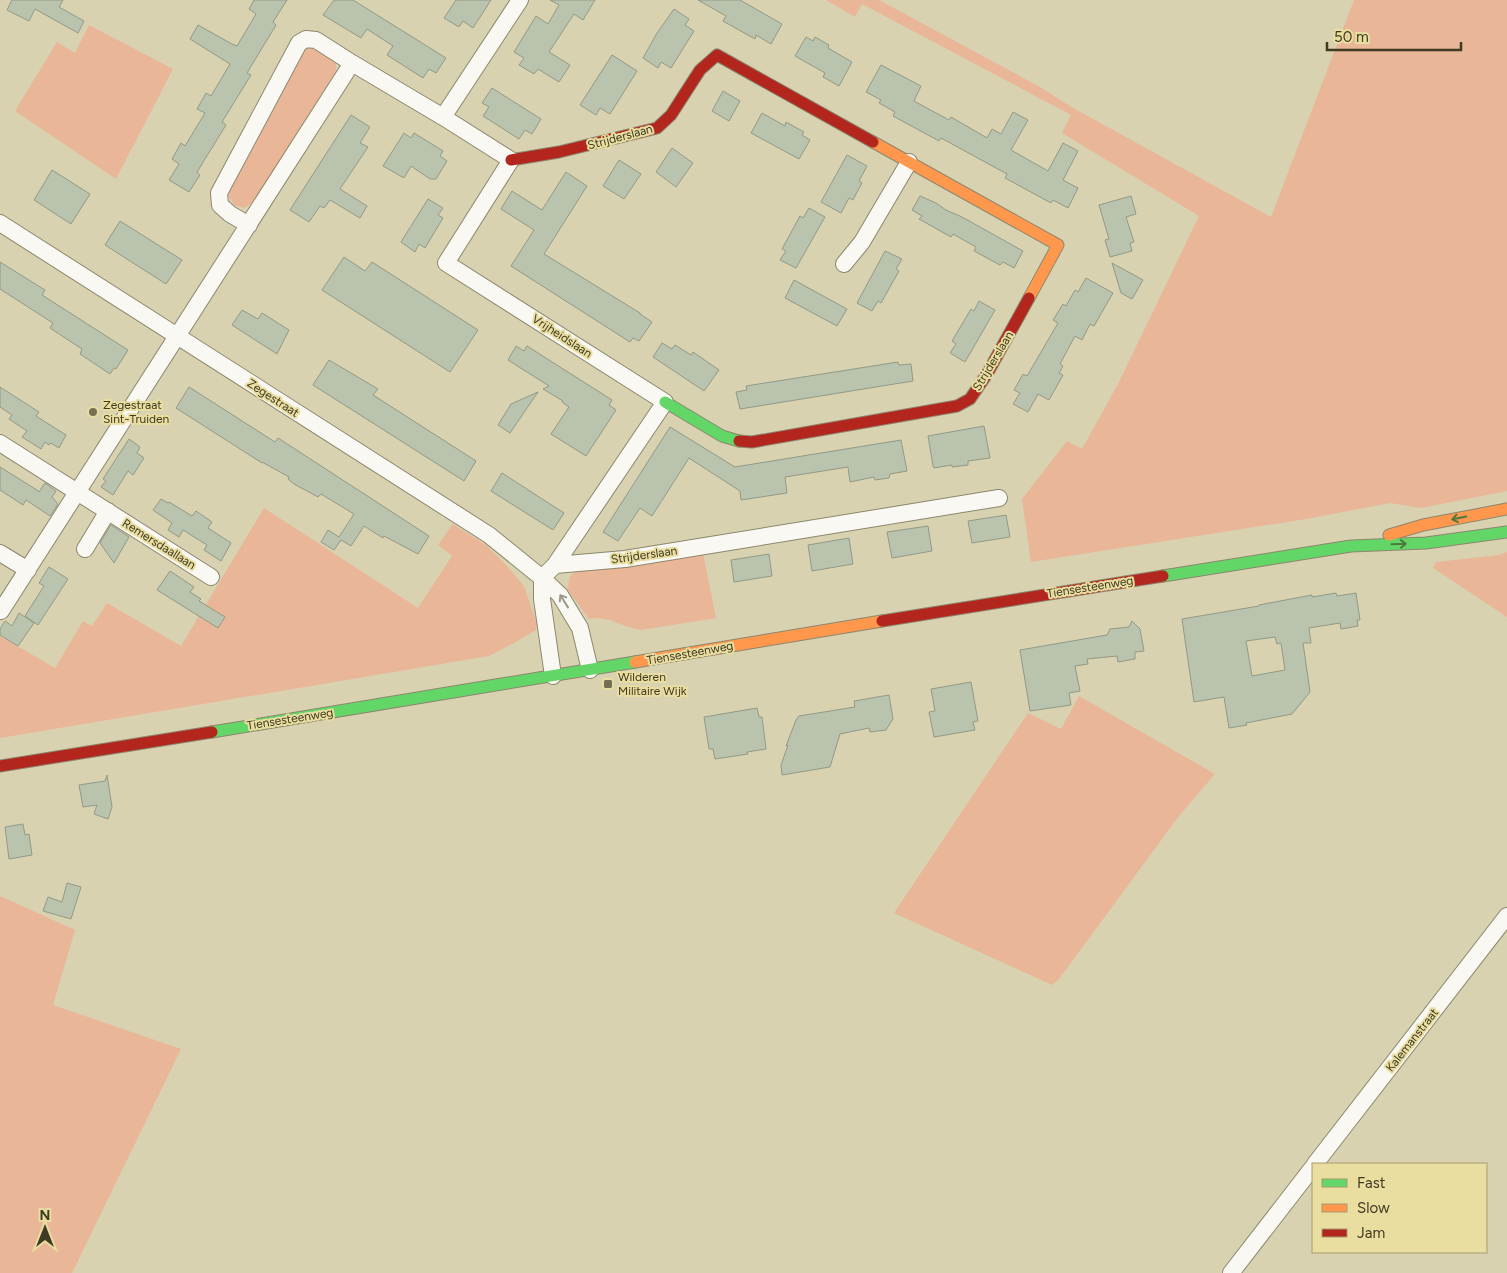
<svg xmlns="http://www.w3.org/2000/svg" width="1507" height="1273" font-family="Figtree,sans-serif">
<rect width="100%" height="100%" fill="#d8d2b1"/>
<!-- green -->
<path fill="#e9b698" d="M826,0H879L1040,87L1075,109L1271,217L1354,0H1507V491L1421,508L1390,503L1306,519L1031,562L1022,499L1067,441L1082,449L1119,382L1199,216L1062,133L1071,115L862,4L855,17Z
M89,25L173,69L116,179L15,111L57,42L75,53Z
M309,46H315L336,62V71L254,202L244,208L234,205L229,197L231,185L302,50Z
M264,508L418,608L452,556L438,545L453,524L486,545L506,565L524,586L537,624L536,630L514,643L489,656L0,738V636L55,668L83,621L92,626L107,603L181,646Z
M1507,552V617L1433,568L1436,562L1499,555Z
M703,553L716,618L641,630L628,627L610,620L598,618L589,619L567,589L570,577L574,572Z
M1079,696L1215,774L1179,816L1059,979L1052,985L894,913L1028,713L1061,729Z
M0,896L75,930L53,1005L181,1049L72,1273H0Z"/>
<!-- building -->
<path fill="#bac3ad" stroke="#929a85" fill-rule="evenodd" d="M12,0H63L59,7L84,21L78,33L35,9L29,21L7,10Z
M254,0H287L273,22L276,25L247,73L251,75L222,122L226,125L197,172L200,175L189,192L169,180L179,164L172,159L181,143L185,146L205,113L197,109L206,93L211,96L230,64L190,39L198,25L232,44L237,46L256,14L249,9Z
M334,0H353L446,58L436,73L429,69L423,78L387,55L393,46L367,29L361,38L323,15Z
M456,0H491L473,28L463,21L459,27L444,18Z
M550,0H595L583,20L574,14L549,52L570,65L559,82L538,69L534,74L519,65L524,58L514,52L536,16L548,24L559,5Z
M698,0H740L782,24L771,44L756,35L755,39L723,21L726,16Z
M674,9L689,19L685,25L694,31L671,68L661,62L658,68L643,58L657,33Z
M806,37L813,41L815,37L829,45L828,48L852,62L839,86L823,77L825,73L795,56Z
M612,55L637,71L610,114L600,108L596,115L580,105Z
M881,65L921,86L914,101L949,120L951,117L987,138L992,129L1001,134L1013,112L1028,120L1011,150L1048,171L1063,143L1078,151L1063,180L1078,188L1068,208L1053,200L1051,203L1005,178L1007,174L941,138L939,141L893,116L895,112L879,103L881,100L866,92Z
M492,88L541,119L532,134L525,130L519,139L483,116L489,107L482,103Z
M723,91L740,101L729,121L712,111Z
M762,113L785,126L786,122L804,132L802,135L810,140L799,159L751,133Z
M351,115L370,127L360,143L368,147L340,189L367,206L360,218L330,200L324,208L320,206L309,222L290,210Z
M404,133L411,138L414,133L443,151L440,156L447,161L436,179H430L411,166L404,178L383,166Z
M672,148L693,163L676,187L656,172Z
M847,155L867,166L859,181L862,183L857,192L853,200L849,198L841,213L821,202Z
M619,160L641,174L624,199L603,186Z
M52,170L90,194L71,224L34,200Z
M566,172L587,186L544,254L640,313V314L652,322L639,341L633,338L630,342L511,266L534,230L501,209L512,191L542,210Z
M920,196L936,203L946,210L962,217L1023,251L1014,268L1003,262L1000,265L974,251L976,247L953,234L951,237L919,219L922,216L912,210Z
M1131,196L1136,214L1126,217L1134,242L1130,243L1132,251L1110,257L1105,240L1109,239L1099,205Z
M428,199L443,208L438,215L443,218L425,248L419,244L415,252L401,242Z
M809,208L825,217L796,268L780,260L786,251L782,249L800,216L803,218Z
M120,221L182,260L166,284L105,245Z
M885,251L902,259L896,269L899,271L881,303L878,301L872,311L857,303Z
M344,257L365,271L372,262L478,330L450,372L322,290Z
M0,262L45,290L42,295L128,350L116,369L114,368L110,374L80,354L82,349L50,328L53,323L0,289Z
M1112,263L1143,280L1132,299L1121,293Z
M1086,278L1113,293L1094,326L1090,324L1082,340L1075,336L1060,364L1063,366L1059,373L1063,375L1049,400L1038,394L1028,412L1013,404L1020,393L1014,390L1023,374L1027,376L1058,323L1053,320L1063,304L1066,306L1075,290L1078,292Z
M794,280L847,309L837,326L785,298Z
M979,301L995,310L965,362L950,353L956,344L952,341L971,309L974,311Z
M242,310L258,319L262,313L289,330L277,354L232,325Z
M662,343L672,349L675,345L691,355L693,352L719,370L704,391L653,357Z
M516,346L524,351L527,346L612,400L609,405L616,410L586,456L551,434L569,407L562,402L563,401L543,389L549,386L508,360Z
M329,360L378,389L373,395L476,461L464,481L313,385Z
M898,362L899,365L911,364L913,381L740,409L736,392L747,390L746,386Z
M0,387L39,412L36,416L66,435L59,448L51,443L49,445L45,442L41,449L22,437L27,431L9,419L12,415L0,407Z
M189,387L275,442L278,438L429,536L418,554L384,536L383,538L364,526L351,546L341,540L334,550L321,542L328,530L339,537L354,514L321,494L318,497L294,484L288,479L289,477L262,462V463L176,408Z
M538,392L510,433L498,425L511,404Z
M984,426L990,458L968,461V465L952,467V465L934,468L933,466L928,436Z
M670,427L735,467L901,440L907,471L890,474L889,478L875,480L874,477L850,482L848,467L785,477L787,493L741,500L740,491L689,458L652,516L640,508L618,541L603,532Z
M129,439L140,447L137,453L144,458L133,475L128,471L113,495L101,487L106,481L103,479Z
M0,467L37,490L39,492L45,483L56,491L52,497L58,504L50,516L26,500L23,505L0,490Z
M502,473L564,513L553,530L491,491Z
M161,499L168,503L169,502L192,516L196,511L212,522L208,528L231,543L221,561L204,550L207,545L183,530L179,537L168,530L172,523L153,510Z
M1006,515L1010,537L972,543L968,521Z
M111,525L129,537L114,563L100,543Z
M928,526L932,551L892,558L887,532Z
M849,538L853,564L812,571L808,545Z
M769,554L772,576L734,582L731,560Z
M49,567L68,579L38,625L25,616L44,586L39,583Z
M170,571L194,587L190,592L201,599L199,601L225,617L218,628L157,590Z
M1336,593L1337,596L1356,593L1360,620H1357L1358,626L1341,629L1340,623L1309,628L1311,643H1303L1310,692L1292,714L1246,723L1247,725L1229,728L1224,697L1194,702L1182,619L1259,606V605L1312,595V597ZM1275,637L1277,644L1281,643L1285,670L1252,676L1246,641Z
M19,613L34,623L18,646L0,635V629L5,621L12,626Z
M1132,621L1140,629L1144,651L1135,652V659L1118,662L1117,656L1087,659L1088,664L1075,666L1080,691L1069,693L1071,705L1030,711L1020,650L1107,635L1110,629L1129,627Z
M971,682L978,721L973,722L975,730L934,737L929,712L935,711L931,689Z
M889,695L893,719L886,730L870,732L869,728L840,734L830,767L782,775L781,765L788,745L786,746L796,720L799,716L855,707L854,701Z
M757,708L759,717H762L766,749L747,752L748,754L715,759L713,749H709L704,717Z
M107,775L112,807L108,819L94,814L97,805L83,807L79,785L105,781Z
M23,824L25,835L29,834L32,855L9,859L5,827Z
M67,883L81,887L71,919L43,911L48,897L62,902Z"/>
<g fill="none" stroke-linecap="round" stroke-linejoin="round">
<defs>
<path id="street" d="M443,117L520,0
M0,223L489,535L542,578L560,595L580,628L590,670
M249,225L230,214L220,205L219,193L299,43L306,39L316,40L352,63
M844,264L862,242L909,162
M0,443L211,577
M85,549L108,511
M0,553L28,570
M555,565L625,559L999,498
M542,578V599L553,676
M1,611L352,63L443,117L511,160L446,263L665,402L555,565L542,578
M1315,1164L1507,916
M1231,1273L1313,1167"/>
<path id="fast" d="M665,402L722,436L739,441
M1163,576L1351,546L1426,543L1507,532
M212,732L635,662"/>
<path id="slow" d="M873,142L1058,245L1029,298
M1389,535L1423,525L1507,509
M635,662L882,621"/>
<path id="jam" d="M511,160L559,152L657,128L671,115L700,70L717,55L873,142
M739,441L752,442L957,406L970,399L987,374L1029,298
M882,621L1163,576
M0,766L212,732"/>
</defs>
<!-- street casing -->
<use href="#street" stroke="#8c876d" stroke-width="18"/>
<!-- fast casing -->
<use href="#fast" stroke="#8c876d" stroke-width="13"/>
<!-- slow casing -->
<use href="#slow" stroke="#8c876d" stroke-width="13"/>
<!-- jam casing -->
<use href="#jam" stroke="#8c876d" stroke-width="13"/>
<!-- street -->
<use href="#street" stroke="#f9f8f3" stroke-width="16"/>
<!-- fast -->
<use href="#fast" stroke="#63d668" stroke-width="11"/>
<!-- slow -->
<use href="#slow" stroke="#ff974d" stroke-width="11"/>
<!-- jam -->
<use href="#jam" stroke="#b3261e" stroke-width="11"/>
</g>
<!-- one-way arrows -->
<defs><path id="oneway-shaft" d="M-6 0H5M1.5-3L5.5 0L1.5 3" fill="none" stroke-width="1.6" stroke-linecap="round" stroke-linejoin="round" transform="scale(1.25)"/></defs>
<g stroke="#4d783e">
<use href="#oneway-shaft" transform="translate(1459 518) rotate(169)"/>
<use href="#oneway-shaft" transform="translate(1399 544) rotate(-2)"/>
</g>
<use stroke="#9c998a" href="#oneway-shaft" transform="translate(564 601) rotate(-122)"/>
<!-- markers -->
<g fill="#756f54" stroke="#e9dda0" stroke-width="2">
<circle cx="93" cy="412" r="5"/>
<rect x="603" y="679" width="10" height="10" rx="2.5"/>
</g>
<g text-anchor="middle" stroke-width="4" stroke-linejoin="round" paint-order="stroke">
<!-- street labels -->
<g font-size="12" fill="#3f3a22" stroke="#e9dda0">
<text transform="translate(620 137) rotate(-15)" y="4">Strijderslaan</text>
<text transform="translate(562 336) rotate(33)" y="4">Vrijheidslaan</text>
<text transform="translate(993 361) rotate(-59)" y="4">Strijderslaan</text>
<text transform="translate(273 398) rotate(33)" y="4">Zegestraat</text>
<text transform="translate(159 544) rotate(32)" y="4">Remersdaallaan</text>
<text transform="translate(644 555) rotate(-8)" y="4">Strijderslaan</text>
<text transform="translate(1090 587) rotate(-9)" y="4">Tiensesteenweg</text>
<text transform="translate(690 653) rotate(-10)" y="4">Tiensesteenweg</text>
<text transform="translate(290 719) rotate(-9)" y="4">Tiensesteenweg</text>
<text transform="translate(1412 1040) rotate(-52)" y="4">Kalemanstraat</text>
</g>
<!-- poi labels -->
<g font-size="12" fill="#3f3a22" stroke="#e9dda0" text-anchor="start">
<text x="103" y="409">Zegestraat<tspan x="103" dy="14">Sint-Truiden</tspan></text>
<text x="618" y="681">Wilderen<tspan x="618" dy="14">Militaire Wijk</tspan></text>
</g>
</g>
<!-- legend -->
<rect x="1312" y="1163" width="175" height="90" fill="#e9dda0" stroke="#a59c6e"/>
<rect x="1322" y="1179" width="25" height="8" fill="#63d668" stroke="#a59c6e"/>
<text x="1357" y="1188" font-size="15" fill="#3f3a22">Fast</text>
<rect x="1322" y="1204" width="25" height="8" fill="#ff974d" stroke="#a59c6e"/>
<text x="1357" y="1213" font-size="15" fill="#3f3a22">Slow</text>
<rect x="1322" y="1229" width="25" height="8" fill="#b3261e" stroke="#a59c6e"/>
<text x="1357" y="1238" font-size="15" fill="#3f3a22">Jam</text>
<!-- north arrow -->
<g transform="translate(45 1228)" stroke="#e9dda0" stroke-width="4" paint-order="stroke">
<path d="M0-4L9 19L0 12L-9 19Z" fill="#3f3a22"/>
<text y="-8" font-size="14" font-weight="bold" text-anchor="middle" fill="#3f3a22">N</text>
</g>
<!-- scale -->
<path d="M1327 42v8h134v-8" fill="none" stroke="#3f3a22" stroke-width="2.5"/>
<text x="1334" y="42" font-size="15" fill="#3f3a22" stroke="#e9dda0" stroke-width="4" paint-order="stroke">50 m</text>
</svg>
